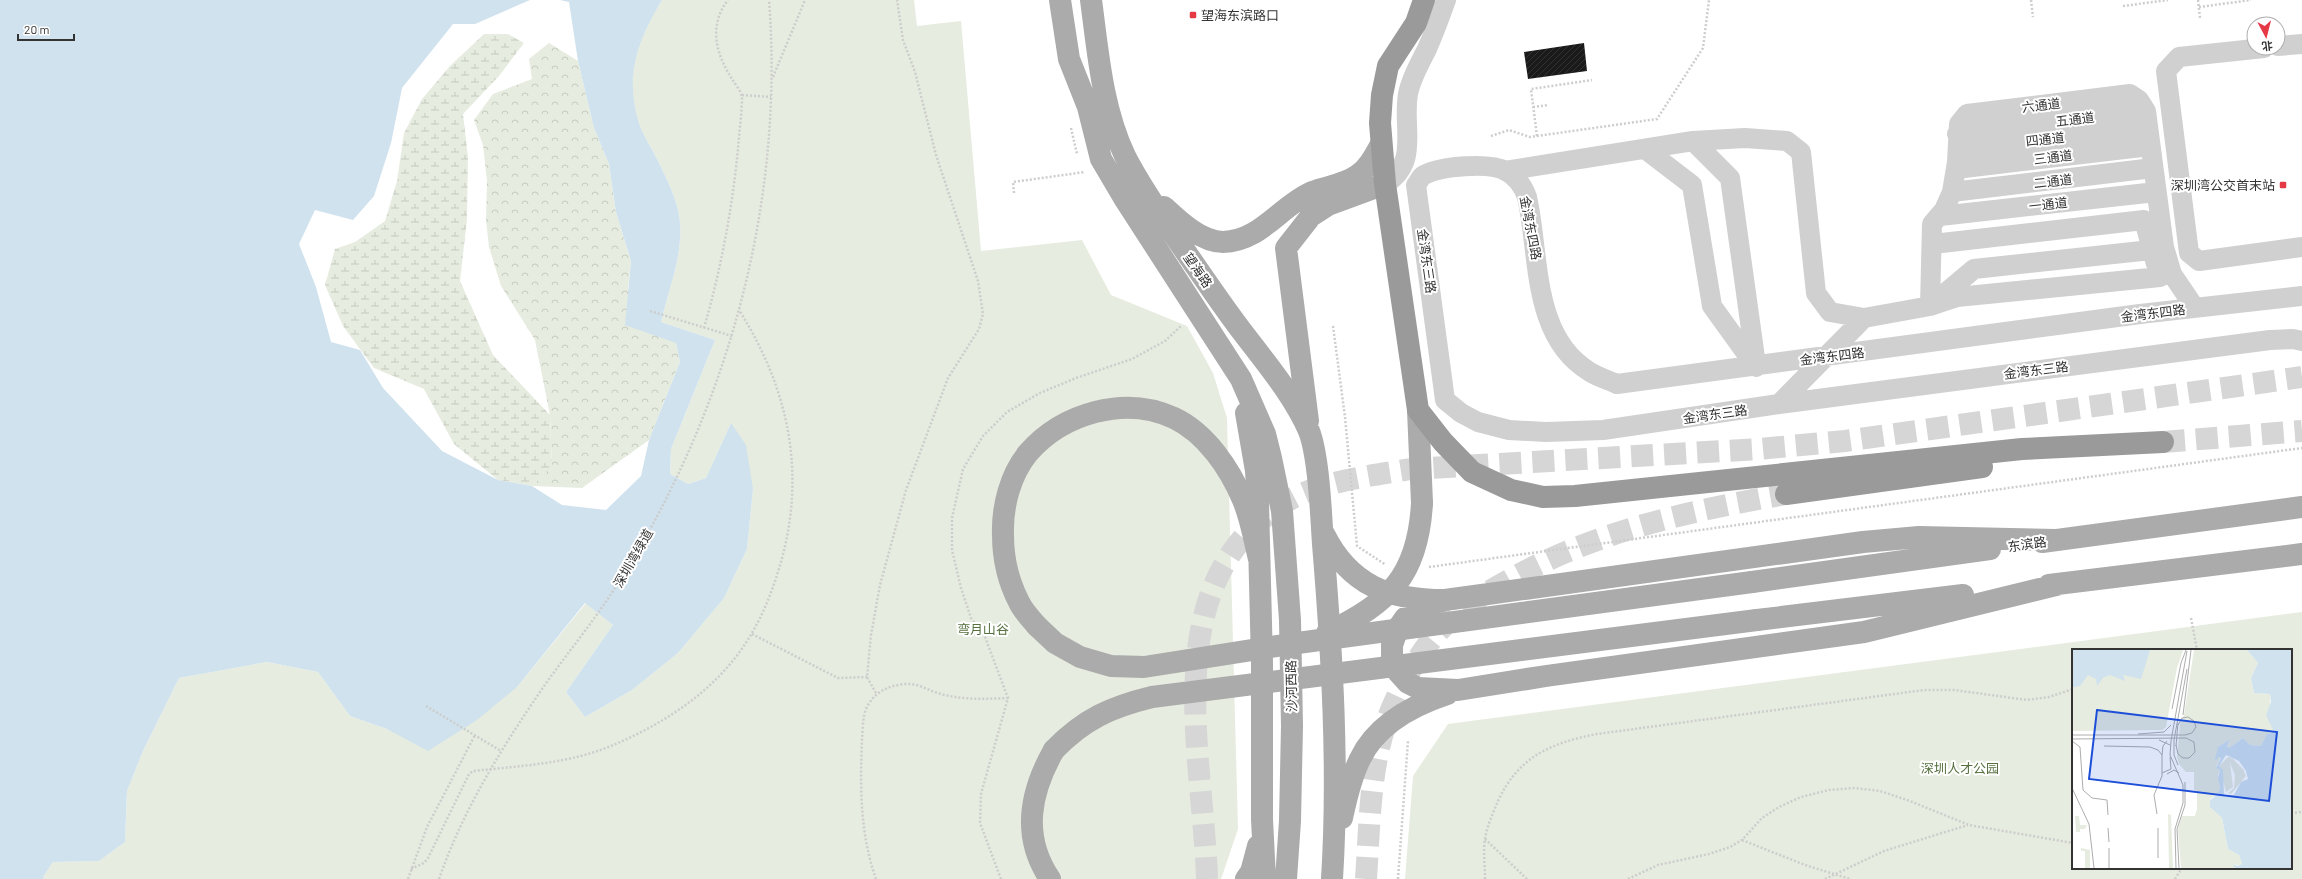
<svg xmlns="http://www.w3.org/2000/svg" width="2302" height="879" font-family="Barlow,'Noto Sans SC',sans-serif">
<defs>
<pattern id="forest-crowns" width="20" height="18" patternUnits="userSpaceOnUse"><rect width="20" height="18" fill="#e6ecdf"/><path d="M2 6a3 3 0 1 1 6 0M12 15a3 3 0 1 1 6 0" fill="none" stroke="#c6cbc0"/></pattern>
<pattern id="wetland-marsh" width="20" height="14" patternUnits="userSpaceOnUse"><rect width="20" height="14" fill="#e6ecdf"/><path d="M1 5h8M5 5V1M11 12h8M15 12V8" fill="none" stroke="#c6cbc0"/></pattern>
<pattern id="building-hatch" width="6" height="6" patternUnits="userSpaceOnUse"><rect width="6" height="6" fill="#1a1a1a"/><path d="M-1 1l2-2M0 6l6-6M5 7l2-2" fill="none" stroke="#333"/></pattern>
</defs>
<rect width="100%" height="100%" fill="#fff"/>
<!-- forest -->
<path fill="url(#forest-crowns)" d="M549,43L578,61L594,128L609,164L616,212L631,261L628,289L676,343L680,362L649,440L582,488L532,486L552,465L550,415L535,340L501,286L489,247L486,220L487,181L483,145L474,120L493,94L532,79L529,59Z"/>
<!-- wetland -->
<path fill="url(#wetland-marsh)" d="M484,34H508L524,43L499,76L463,114L468,157L467,219L460,281L493,355L550,415L552,466L532,486L498,480L454,444L424,389L374,368L343,326L325,285L335,249L355,242L385,221L397,181L404,133L422,99L450,66Z"/>
<!-- park -->
<path fill="#e6ecdf" fill-rule="evenodd" d="M662,0H914L917,26L961,21L981,251L1082,240L1111,295L1187,326L1213,373L1227,418L1238,829L1221,879H44L43,877L53,862L99,861L125,842L127,791L143,751L179,678L267,662L318,672L350,716L387,729L517,687L586,603L613,625L566,692L585,717L632,690L678,653L724,598L747,549L753,489L731,423L706,478L688,484L670,474L671,449L715,340L661,322C669,287 685,251 679,215C677,198 662,169 654,153C649,144 642,134 639,123C623,76 638,40 662,0Z
M2302,612V879H1405L1413,776L1448,724ZM2073,650H2291V868H2073Z"/>
<!-- water -->
<path fill="#cfe2ee" d="M0,0H530L475,24H453L402,88L391,143L374,196L353,220L315,210L299,244L316,287L331,342L360,350L383,388L442,451L498,480L532,486L562,505L606,510L641,476L649,440L680,362L676,343L625,325L631,261L616,212L609,164L594,128L578,61L569,2L560,0H662C638,40 624,76 639,123C642,133 649,144 654,153C662,169 677,198 679,215C685,251 669,287 661,322L715,340L671,449L670,474L688,484L706,478L731,423L746,445L753,489L747,549L724,598L678,653L632,690L585,717L566,692L613,625L585,603L517,687L477,720L428,751L387,729L350,716L318,672L267,662L179,678L143,751L127,791L125,842L99,861L53,862L43,877L44,879H0Z"/>
<!-- building -->
<path fill="url(#building-hatch)" d="M1584,43L1587,71L1528,79L1524,52Z"/>
<g fill="none" stroke-linecap="round" stroke-linejoin="round">
<!-- highway-tunnel -->
<path stroke="#d6d6d6" stroke-width="22" stroke-dasharray="22 11" stroke-linecap="butt" d="M2163,442L2302,431
M1207,879C1203,751 1154,577 1291,499C1324,481 1375,475 1411,469L1759,449L1845,441L2302,377
M1366,879C1370,823 1369,763 1391,710C1404,679 1422,647 1446,624C1463,607 1484,594 1504,583C1591,532 1689,511 1786,494"/>
<!-- path -->
<path stroke="#cdcdcd" stroke-width="2.5" stroke-dasharray="2 2" stroke-linecap="butt" d="M2031,0L2033,17
M2198,0L2200,18
M2123,6L2168,0
M2199,7L2251,0
M773,77L805,0
M742,95L771,97
M1533,107L1548,105
M1071,128L1077,154
M1491,136L1509,130L1530,137L1657,119L1703,48L1709,0
M1537,136L1531,89L1592,80
M1014,193L1013,182L1085,172
M650,311L732,336
M1333,326L1345,417L1357,546L1386,565
M704,328C721,269 732,210 738,149C739,132 742,114 742,97C741,91 735,84 732,79C716,54 708,26 728,0
M1429,567L2302,448
M2191,618L2197,650
M752,634L838,678L867,677
M876,693L867,677L871,635L880,585L906,490L948,378L979,329L983,314L978,281L936,155L915,72L903,40L897,0
M426,706L501,751
M2291,813L2302,812
M1485,839L1527,879
M1742,840L1805,865L1850,879
M411,869L424,863L428,858L469,774L473,771C519,766 567,764 611,746C652,729 694,704 724,671C749,644 765,612 776,578C808,483 792,394 739,310
M408,879L427,827L475,735
M439,879C463,810 501,749 542,689C565,656 591,625 613,591C726,417 785,207 769,0
M876,879C860,834 860,787 862,740C863,729 862,715 868,705C876,691 890,685 906,684C918,683 929,691 941,694C963,700 985,699 1008,698
M1001,879L980,823L981,794L1008,698L985,637L971,618L961,588L952,550V518L963,469L983,436L1007,412L1040,393L1076,378L1132,359L1165,341L1182,325
M1398,879L1408,741
M1485,879C1485,866 1483,852 1485,839C1487,826 1493,813 1498,801C1519,756 1551,743 1597,734L1924,690H1954L2027,700L2049,697L2073,689
M1628,879L1658,865L1709,854L1730,847L1742,840L1762,818L1779,807L1801,797L1829,790L1855,788L1880,791L1910,801L1969,825L2073,843
M1825,879L1884,851L1968,825
M2175,879L2182,868"/>
<!-- minor -->
<path stroke="#d0d0d0" stroke-width="20" d="M2278,46L2302,44
M2264,48L2179,57L2166,71L2189,253L2199,261L2302,247
M1957,134L2146,111
M1693,141L1730,178L1756,365
M1645,149L1692,185L1712,306L1756,367
M1957,167L1966,148L2147,128
M1956,169L2150,146
M1505,171L1693,141L1745,138L1787,141L1801,152L1816,293L1830,312L1864,318L1930,306L1957,297L2160,277
M1385,184C1420,163 1402,127 1408,94C1411,78 1420,63 1427,49C1434,33 1440,17 1446,0
M1952,192L2153,168
M1940,216L2156,192
M1933,244L2144,220L2156,264
M2302,296L2140,314L1617,384C1608,380 1598,377 1590,372C1531,337 1540,254 1527,197C1523,186 1517,177 1506,171C1489,162 1441,166 1424,175C1420,177 1419,182 1416,185L1445,400L1461,413L1478,422L1509,430L1546,432L1603,430L1779,404L2270,340L2293,339L2302,341
M1936,301L1974,269L2151,250
M1930,306L1932,224L1944,210L1952,192L1957,162L1959,124L1967,114L2130,94L2139,100L2146,111L2164,247L2172,274L2195,308
M1779,404L1864,318"/>
<!-- major -->
<path stroke="#ababab" stroke-width="22" d="M1060,0L1069,59L1088,107L1101,159L1124,198L1241,379L1265,434L1271,458L1282,511L1290,620L1292,726L1290,821L1286,879
M1091,0C1098,52 1102,108 1125,156C1136,178 1149,197 1162,217C1185,251 1208,285 1232,318C1258,354 1291,390 1309,431C1319,457 1321,515 1323,544C1332,654 1339,768 1332,879
M1164,207C1179,221 1201,242 1223,242C1261,241 1280,206 1312,192C1328,186 1344,185 1358,175C1368,168 1374,157 1380,146
M1418,410L1422,503
M1246,413L1256,471L1258,502L1262,663V819L1265,879
M1308,421L1286,248L1311,216L1328,205L1385,184
M1324,534C1350,586 1389,600 1445,600L1863,542L1919,537L2056,540
M2042,542L2302,507
M1752,582L1990,549
M2049,585L2302,554
M1445,600L1417,609L1405,618L1398,628L1392,645V658L1398,672L1408,683L1418,688L1458,690L1546,676L1864,632L2064,583
M1757,620L1963,595
M1037,626C1031,619 1023,611 1019,602C1008,581 1003,559 1003,535C1002,507 1010,475 1028,453C1063,413 1125,395 1174,418C1206,433 1230,469 1243,500C1251,519 1254,539 1259,559
M1342,818C1346,799 1351,777 1360,759C1376,725 1414,705 1447,694
M1050,879C1021,836 1030,792 1054,750
M1246,879L1251,872L1258,846"/>
<!-- highway -->
<path stroke="#9a9a9a" stroke-width="22" d="M1424,0L1416,23L1388,66L1382,95L1380,123L1385,184L1418,410L1443,442L1472,472L1511,490L1543,497L1575,496L2022,449L2163,442
M1786,494L1982,467"/>
<!-- major-bridge -->
<path stroke="#ababab" stroke-width="22" d="M1037,626L1055,643L1080,657L1111,666L1144,667L1290,644L1752,582
M1327,633C1390,602 1418,576 1422,503
M1054,750C1084,719 1111,707 1152,697L1757,620"/>
</g>
<!-- markers -->
<g fill="#e63946" stroke="#fff" stroke-width="1.5">
<rect x="1189" y="11" width="8" height="8" rx="2"/>
<rect x="2279" y="181" width="8" height="8" rx="2"/>
</g>
<g text-anchor="middle" stroke-width="4" stroke-linejoin="round" paint-order="stroke">
<!-- poi labels -->
<g font-size="13" fill="#333" stroke="#fff" text-anchor="start">
<text x="1201" y="20">望海东滨路口</text>
<text x="2275" y="190" text-anchor="end">深圳湾公交首末站</text>
</g>
<!-- street labels -->
<g font-size="13" fill="#333" stroke="#fff">
<text transform="translate(2041 105) rotate(-7)" y="5">六通道</text>
<text transform="translate(2075 119) rotate(-7)" y="5">五通道</text>
<text transform="translate(2045 139) rotate(-6)" y="5">四通道</text>
<text transform="translate(2053 157) rotate(-7)" y="5">三通道</text>
<text transform="translate(2053 181) rotate(-7)" y="5">二通道</text>
<text transform="translate(2048 204) rotate(-6)" y="5">一通道</text>
<text transform="translate(1531 228) rotate(79)" y="5">金湾东四路</text>
<text transform="translate(1427 261) rotate(82)" y="5">金湾东三路</text>
<text transform="translate(1198 270) rotate(55)" y="5">望海路</text>
<text transform="translate(2153 313) rotate(-7)" y="5">金湾东四路</text>
<text transform="translate(1832 356) rotate(-7)" y="5">金湾东四路</text>
<text transform="translate(2036 370) rotate(-7)" y="5">金湾东三路</text>
<text transform="translate(1715 414) rotate(-8)" y="5">金湾东三路</text>
<text transform="translate(2027 544) rotate(-8)" y="5">东滨路</text>
<text transform="translate(633 558) rotate(-60)" y="5">深圳湾绿道</text>
<text transform="translate(1291 686) rotate(-91)" y="5">沙河西路</text>
</g>
<!-- park labels -->
<g font-size="13" fill="#56703f" stroke="#fff">
<text x="983" y="634">弯月山谷</text>
<text x="1960" y="773">深圳人才公园</text>
</g>
</g>
<!-- overview -->
<g transform="translate(2072 649)">
<rect width="220" height="220" fill="#fff"/>
<path d="M3,167H7L8,176H15L13,180H8V183H4Z" fill="#e6ecdf"/>
<path d="M156,108L160,109L158,114L161,138L154,143L147,117ZM96,165L99,166L101,219H97ZM9,199L18,201V219H13V202H9Z" fill="#e6ecdf"/>
<path d="M160,109L171,120L174,127L159,145L156,144L162,139L163,126L158,114Z" fill="#e6ecdf"/>
<path d="M0,1H111L105,19L94,78L90,81L0,82ZM122,1H175L186,14L179,29L182,44L198,45L199,74L202,83L197,84L189,97L178,96L171,89L157,99L155,97L158,90L146,98V108H149L144,118L148,121L146,126L148,139L145,146L138,150V158L150,169L156,200L167,206L170,215L168,217L162,215L163,219H109L106,180L110,167H123L125,160V142L122,141V123H114L107,115L105,108L108,75L112,66Z" fill="#e6ecdf"/>
<path d="M0,1H78L69,30L51,26L53,32L38,26L31,29L25,37L24,30L16,26L8,37L3,38H0ZM175,1H220V219H163L161,215L166,217L170,215L167,206L156,200L150,169L138,158V151L145,146L148,139L146,129L148,121L144,119L149,109L146,108L144,112L143,110L146,98L158,90L155,97L157,99L171,89L178,96L189,97L195,85L202,83L194,66L199,53L198,45L182,44L179,29L186,14ZM154,106L167,112L174,122L176,130L169,133L162,146L155,147L152,146L151,121L147,117Z" fill="#cfe2ee" fill-rule="evenodd"/>
<path fill="none" stroke="#adadad" stroke-width="1" d="M100,60L109,14L114,1M111,66L119,1M66,85L92,83L99,76M0,86H113L120,84L124,78L122,72L116,68L110,69L106,76M0,90L114,89L122,93L123,103L117,109H111L106,105L104,96M87,91L98,96M0,92L8,98L11,141L20,149L35,151L36,166M32,97L78,98L86,101L90,106V127L82,146L85,165M104,97L106,74M90,106L91,97L95,92M106,116L102,106V91L115,20M90,124L99,120L98,108M95,125L102,121L107,124M0,139L17,175L22,219M36,179L37,193M86,179V209M37,199V219M104,219L103,180L111,154V136L98,106L99,92L115,2M107,219L105,180L113,156V133"/>
<path fill="#1d4ed8" fill-opacity="0.15" stroke="#1d4ed8" stroke-width="2" d="M25,61L205,83L197,152L17,130Z"/>
<rect width="220" height="220" fill="none" stroke="#333" stroke-width="2"/>
</g>
<!-- north arrow -->
<g transform="translate(2266 36) rotate(173)"><circle r="19" fill="#ffffff" stroke="#adadad"/>
<path d="M0-3L7 15L0 10L-7 15Z" fill="#e63946"/>
<text y="-6" font-size="11" font-weight="bold" text-anchor="middle" fill="#333333">北</text>
</g>
<!-- scale -->
<path d="M18 34v6h56v-6" fill="none" stroke="#333333" stroke-width="2"/>
<text x="24" y="34" font-size="12" fill="#333333" stroke="#ffffff" stroke-width="3" paint-order="stroke">20 m</text>
</svg>
